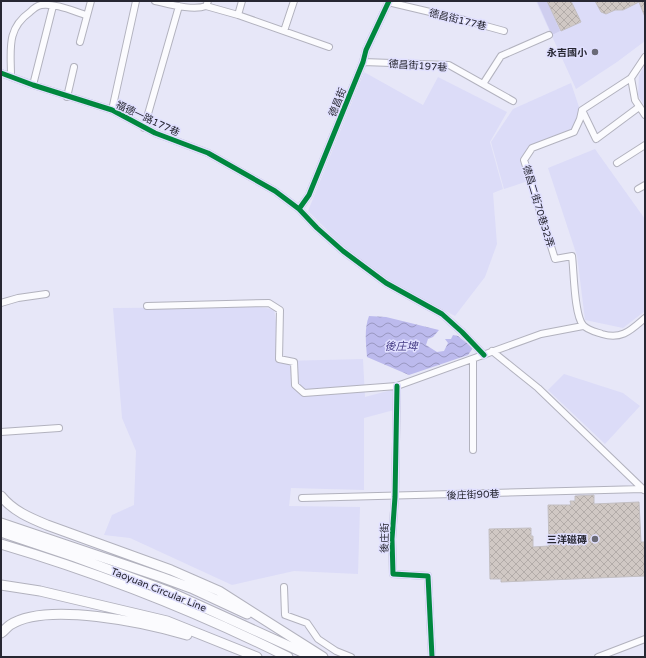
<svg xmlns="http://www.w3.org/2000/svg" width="646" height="658" font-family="'Varela Round','Noto Sans TC',sans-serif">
<defs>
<pattern id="water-waves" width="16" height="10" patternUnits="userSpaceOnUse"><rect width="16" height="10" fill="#bcbaed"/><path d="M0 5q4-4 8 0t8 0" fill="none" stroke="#9997c1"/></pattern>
<pattern id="building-cross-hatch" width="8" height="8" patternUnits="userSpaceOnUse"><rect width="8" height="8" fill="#d0c8c4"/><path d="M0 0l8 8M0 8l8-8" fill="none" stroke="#b3aca9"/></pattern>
</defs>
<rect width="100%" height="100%" fill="#e7e7f8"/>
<!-- built -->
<path fill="#dcdcf8" d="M536,1H645V41L617,62L576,89Z
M645,64V107L638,95L639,76Z
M364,72L423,105L438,77L507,112L490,142L503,189L493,193L497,244L485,277L455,316L386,280L345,248L308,211Z
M571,83L580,110L573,130L529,146L521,159L528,181L504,189L491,142L513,109Z
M595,149L645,219V311L623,328L585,320L577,256L548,168Z
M257,307L274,309L282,361L363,359L365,397L395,389L394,410L364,418V490L291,488L289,506L360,507L358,574L294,571L232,585L130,538L104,535L112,515L134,505L136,451L122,418L113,308Z
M564,374L623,393L640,406L605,444L548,390Z"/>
<!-- pitch -->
<path fill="#cfceef" d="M537,1H547L560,31L552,35Z"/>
<!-- water -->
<path fill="url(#water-waves)" d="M369,316L386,317L439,330L433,337L428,339L426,345L437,352L444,351L448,343L445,339H451L453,335L458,336L473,348L468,355L409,375L367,357C366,344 364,328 369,316Z"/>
<!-- building -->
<path fill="url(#building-cross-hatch)" stroke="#c3bfc2" d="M547,1H571L581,22L561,31Z
M595,1H645V17L639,2L623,10H615L606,14L601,12Z
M594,495V504L639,502L641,542H645V576L501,582V579H490L489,529L531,528V536H533V547L549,546L548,505H571L570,501H575V496Z"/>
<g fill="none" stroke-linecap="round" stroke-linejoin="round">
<defs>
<path id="minor" d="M155,1C169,4 193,11 206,6L208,1
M388,2L464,20L504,31
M206,6L238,15L329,47
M238,15L242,1
M284,31L294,1
M80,42L91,1
M645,57L631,78L582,110L580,119L574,132L532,148L524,160L555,259L572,256C574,271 574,315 583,325C587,330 596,332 602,334C622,340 631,330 645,318
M363,62L449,65L513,101
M1,73L33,85L112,110L155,133L208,153L275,191L299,209L317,228L343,251L386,283L442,314L462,332L484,355
M11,76C11,50 6,29 30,12C33,9 37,6 41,5C55,3 73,11 86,15
M631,78L635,100L645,115
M483,84L501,56L549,35
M33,85L53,6
M67,97L74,67
M112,110L136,1
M582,110L596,139L639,107
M144,128L179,6
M617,163L645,145
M638,189L645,185
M299,209L309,195L363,62L366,50L389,1
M1,303L18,298L46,294
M147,306L269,303L280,310L279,359L294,362L295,385L304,393L397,386L541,334L583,326
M492,351L538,388L644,490
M397,386L395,497L392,539L393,574L428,576L432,657
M1,432L59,428
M473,450V359
M302,498L643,489
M284,587L285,615L307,623L318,639L336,651L351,657
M598,657L645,639"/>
<path id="highway" d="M1,496C13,511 30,518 47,525L171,570L219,591L323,657
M1,523L161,577L191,588L247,614
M1,532L75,557L170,592L313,657
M1,544C99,573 196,611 288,657
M1,585L40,591L167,621L257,657
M1,633C4,631 7,627 10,625C46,601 147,623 187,635"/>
</defs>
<!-- minor casing -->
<use href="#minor" stroke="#b2b2be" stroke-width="8"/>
<!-- highway casing -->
<use href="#highway" stroke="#b2b2be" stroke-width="11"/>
<!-- minor -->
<use href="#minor" stroke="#fbfbfe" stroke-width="6"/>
<!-- highway -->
<use href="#highway" stroke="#fbfbfe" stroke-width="9"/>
<defs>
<path id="cycleway" d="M1,73L33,85L112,110L155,133L208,153L275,191L299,209L317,228L343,251L386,283L442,314L462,332L484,355
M299,209L309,195L363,62L366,50L389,1
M397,386L395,497L392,539L393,574L428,576L432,657"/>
</defs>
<!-- cycleway casing -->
<use href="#cycleway" stroke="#e1e0ff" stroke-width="8"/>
<!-- cycleway -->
<use href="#cycleway" stroke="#00873e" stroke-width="5"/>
</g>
<!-- markers -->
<g fill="#6a6a77" stroke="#e1e0ff" stroke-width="1.5">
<circle cx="595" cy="52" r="4"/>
<circle cx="595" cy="539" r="4"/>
</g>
<g text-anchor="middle" stroke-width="3" stroke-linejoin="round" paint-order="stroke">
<!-- street labels -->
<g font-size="10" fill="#272732" stroke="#e1e0ff">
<text transform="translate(458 19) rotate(14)" y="4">德昌街177巷</text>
<text transform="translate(418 65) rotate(4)" y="4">德昌街197巷</text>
<text transform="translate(337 102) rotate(-68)" y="4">德昌街</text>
<text transform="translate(148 118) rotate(25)" y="4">福德一路177巷</text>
<text transform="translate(539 206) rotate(73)" y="4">德昌二街70巷32弄</text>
<text transform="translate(473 494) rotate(-2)" y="4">後庄街90巷</text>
<text transform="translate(384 538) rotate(-89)" y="4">後庄街</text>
<text transform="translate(159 589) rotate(22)" y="4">Taoyuan Circular Line</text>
</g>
<!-- poi labels -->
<g font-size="10" font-weight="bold" fill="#272732" stroke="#e1e0ff" text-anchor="end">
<text x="587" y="56">永吉國小</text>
<text x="587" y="543">三洋磁磚</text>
</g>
<!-- water labels -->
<g font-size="11" font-style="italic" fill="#423883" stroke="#e1e0ff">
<text x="401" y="350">後庄埤</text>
</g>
</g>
<!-- border -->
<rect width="646" height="658" fill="none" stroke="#272732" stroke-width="4"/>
</svg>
